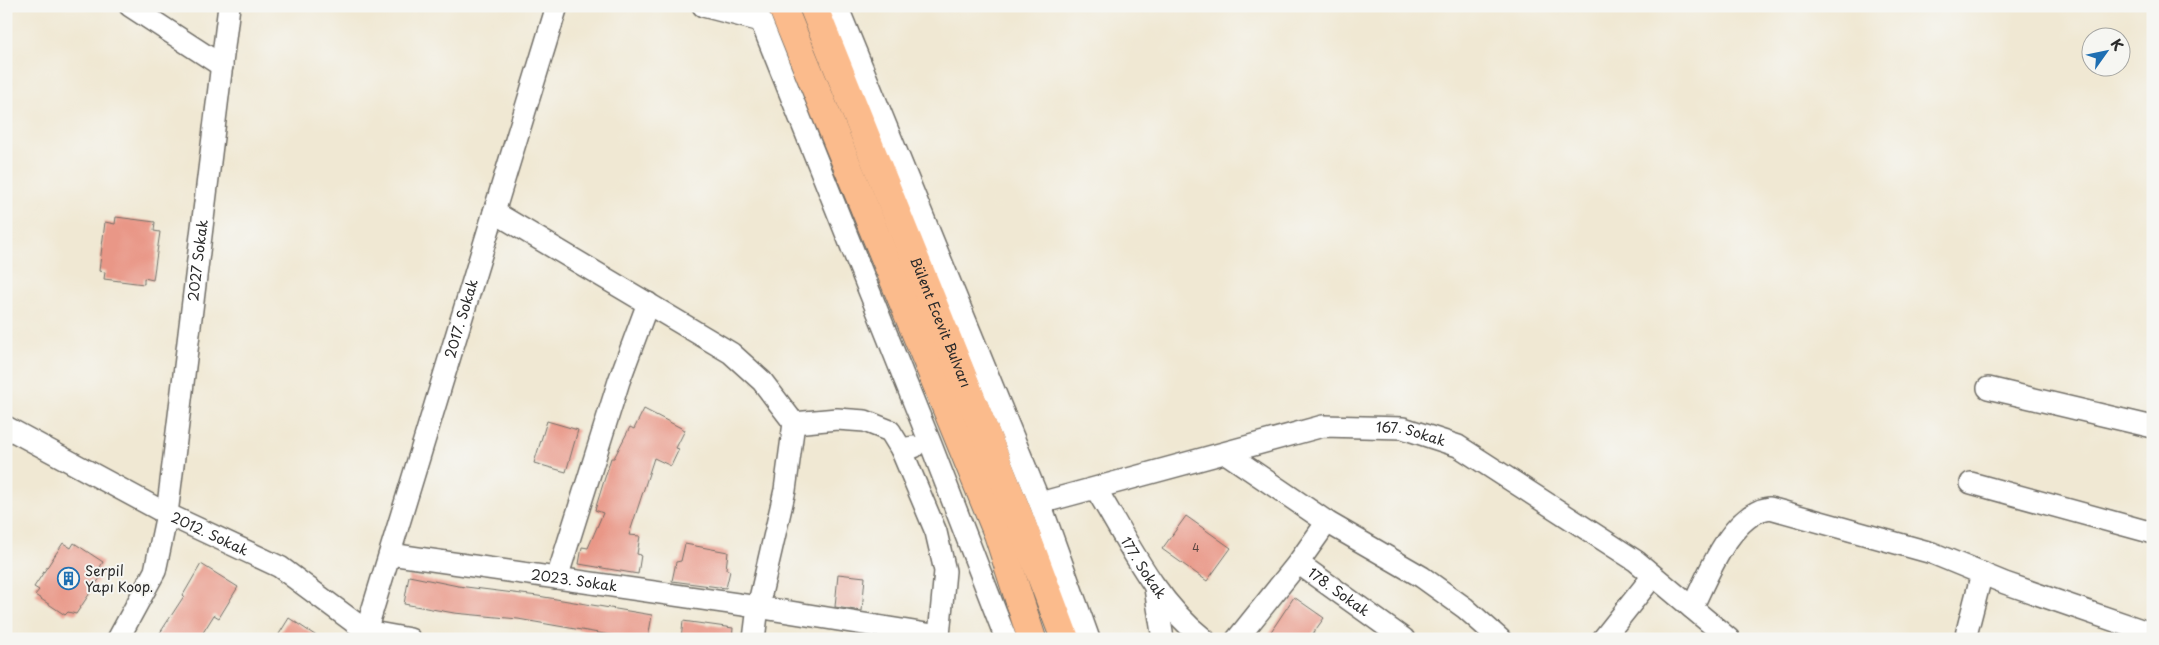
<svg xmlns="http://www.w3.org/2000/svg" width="2159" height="645" font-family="'Playpen Sans',sans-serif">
<rect width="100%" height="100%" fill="#f6f6f2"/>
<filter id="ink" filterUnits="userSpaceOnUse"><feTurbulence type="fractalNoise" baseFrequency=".02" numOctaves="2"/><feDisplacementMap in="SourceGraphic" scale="10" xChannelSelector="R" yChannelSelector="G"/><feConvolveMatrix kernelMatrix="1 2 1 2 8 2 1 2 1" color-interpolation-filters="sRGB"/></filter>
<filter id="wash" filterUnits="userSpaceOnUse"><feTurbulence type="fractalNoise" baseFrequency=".0096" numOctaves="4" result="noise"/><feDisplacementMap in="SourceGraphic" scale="20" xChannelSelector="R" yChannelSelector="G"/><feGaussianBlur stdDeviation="1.12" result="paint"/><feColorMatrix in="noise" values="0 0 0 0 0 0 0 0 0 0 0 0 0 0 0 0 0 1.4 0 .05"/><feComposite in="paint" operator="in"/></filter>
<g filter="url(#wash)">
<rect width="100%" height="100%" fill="#f0e8d3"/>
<g id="blocks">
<!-- building -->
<path fill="#e99787" d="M116,217L155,222L154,231L160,232L153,280L144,278V284L104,279L105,272L99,271L105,222L115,224Z
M644,409L685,430L676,448L679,449L671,466L654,458L629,535L640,536L637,554L641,555L638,574L579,564L582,547L588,548L603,513L595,510L611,458H614L630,427L634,429Z
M547,421L578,430L566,472L534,463Z
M1186,516L1231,548L1207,581L1162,549Z
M63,543L71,548L74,543L103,562L99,569L104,572L76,614L68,612L65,615L35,595L39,590L34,587Z
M685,544L728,552L726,569L730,571L726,588L672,581L676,562L681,561Z
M201,564L238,587L219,618L214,615L199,639H156L184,596L183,595Z
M838,574L865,577L862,611L835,607Z
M409,576L458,586L538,596L652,615L648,639H633L518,619L454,613L404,604Z
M1294,597L1324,618L1309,639H1266Z
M289,618L321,639H276Z
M683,621L733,628L732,639H681Z"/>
</g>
</g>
<g filter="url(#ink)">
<use href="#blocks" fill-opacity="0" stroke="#706d66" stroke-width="1"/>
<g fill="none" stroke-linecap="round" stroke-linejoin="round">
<defs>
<g id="minor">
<path d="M130,6L222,66"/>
<path d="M703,6L761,21"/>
<path d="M755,6L931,445L1006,639"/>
<path d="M837,6L1040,503L1089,639"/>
<path d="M494,212L731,353L762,381L794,423"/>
<path d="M1988,388L2153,427"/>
<path id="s1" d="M6,427L167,514L280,567L366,631L410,639"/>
<path d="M1226,453L1327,522L1422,577L1465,608L1500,639"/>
<path d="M1971,483L2153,533"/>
<path id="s2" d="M1096,489C1127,540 1155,601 1204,639"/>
<path id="s3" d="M1040,503L1323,426L1403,428L1458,446L1636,561L1729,639"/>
<path id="s4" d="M390,554L758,607L939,636L945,571L936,532L901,449"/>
<path id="s5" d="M1298,563L1404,639"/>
<path d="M557,578L619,381L648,303"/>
<path d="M1155,588L1163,639"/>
<path d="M1692,608C1707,577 1731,513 1770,508L1932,553L2005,583L2153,634"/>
<path id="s6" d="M118,639L155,571L167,514L229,6"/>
<path id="s7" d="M361,639L366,631L557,6"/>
<path d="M754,639L758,607L785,490L794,423L837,419L865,421L890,431L901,449L914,447"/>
<path d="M1237,639L1298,563L1327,522"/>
<path d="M1603,639L1653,576"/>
<path d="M1965,639L1982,573"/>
</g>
<g id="major">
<path d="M782,6L998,534L1032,639"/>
<path id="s8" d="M813,6L1019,517L1065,639"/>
</g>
</defs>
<!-- minor casing -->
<use href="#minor" stroke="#706d66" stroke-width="24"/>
<!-- major casing -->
<use href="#major" stroke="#706d66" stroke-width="30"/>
<!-- minor -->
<use href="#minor" stroke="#fff" stroke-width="21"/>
<!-- major -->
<use href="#major" stroke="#fbbb8c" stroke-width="28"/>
</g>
</g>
<!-- icons -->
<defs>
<symbol id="building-ring" viewBox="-11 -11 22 22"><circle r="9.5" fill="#f6f6f2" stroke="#1f6fb2" stroke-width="1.5"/><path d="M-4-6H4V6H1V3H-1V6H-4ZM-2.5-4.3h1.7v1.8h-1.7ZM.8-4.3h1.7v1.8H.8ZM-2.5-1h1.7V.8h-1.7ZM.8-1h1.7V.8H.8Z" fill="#1f6fb2"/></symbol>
</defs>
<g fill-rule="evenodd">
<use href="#building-ring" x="56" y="566" width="25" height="25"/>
</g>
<g text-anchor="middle" stroke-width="4" stroke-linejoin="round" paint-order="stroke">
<!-- number labels -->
<g font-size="11" fill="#5a4642">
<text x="1196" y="552">4</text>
</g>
<!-- street labels -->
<g font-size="14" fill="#2b2b2b" stroke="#f6f6f2">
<text dy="5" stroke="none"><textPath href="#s6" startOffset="391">2027 Sokak</textPath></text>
<text dy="5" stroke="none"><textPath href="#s7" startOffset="336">2017. Sokak</textPath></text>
<text dy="5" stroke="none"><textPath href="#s8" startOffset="341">Bülent Ecevit Bulvarı</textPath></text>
<text dy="5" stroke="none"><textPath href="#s3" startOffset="382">167. Sokak</textPath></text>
<text dy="5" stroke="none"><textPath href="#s1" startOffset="230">2012. Sokak</textPath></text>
<text dy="5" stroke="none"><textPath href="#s2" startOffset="92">177. Sokak</textPath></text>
<text dy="5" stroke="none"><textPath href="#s4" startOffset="186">2023. Sokak</textPath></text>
<text dy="5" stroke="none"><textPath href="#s5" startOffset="50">178. Sokak</textPath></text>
</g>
<!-- poi labels -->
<g font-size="14" fill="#2b2b2b" stroke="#f6f6f2" text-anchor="start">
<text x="85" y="576">Serpil<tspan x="85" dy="16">Yapı Koop.</tspan></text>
</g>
</g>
<!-- margin -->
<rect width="2159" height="645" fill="none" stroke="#f6f6f2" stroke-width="25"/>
<!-- north arrow -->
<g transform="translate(2106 52) rotate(57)"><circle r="24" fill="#f6f6f2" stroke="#a5a5a2"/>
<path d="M0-4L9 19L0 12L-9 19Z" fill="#1f6fb2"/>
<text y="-8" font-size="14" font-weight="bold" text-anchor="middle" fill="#2b2b2b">K</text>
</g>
</svg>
